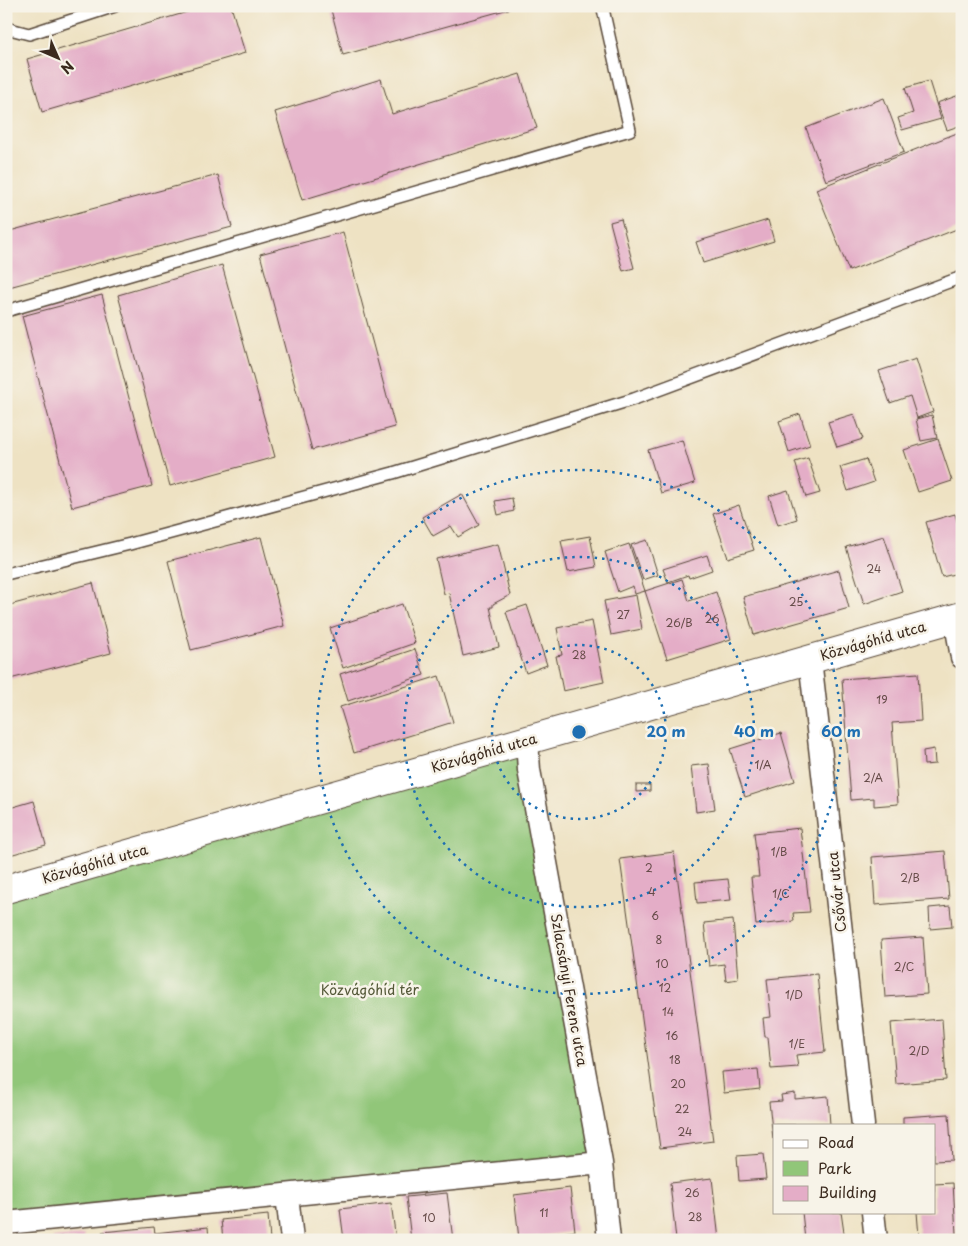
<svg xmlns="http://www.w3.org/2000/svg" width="968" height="1246" font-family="'Playpen Sans',sans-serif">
<rect width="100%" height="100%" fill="#f7f3e8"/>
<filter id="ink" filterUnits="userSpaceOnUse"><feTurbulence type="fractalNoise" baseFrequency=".02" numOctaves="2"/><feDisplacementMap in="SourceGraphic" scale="10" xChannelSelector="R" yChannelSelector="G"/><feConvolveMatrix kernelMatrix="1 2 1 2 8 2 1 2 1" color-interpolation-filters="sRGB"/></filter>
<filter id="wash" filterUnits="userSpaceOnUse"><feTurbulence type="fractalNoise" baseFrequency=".0096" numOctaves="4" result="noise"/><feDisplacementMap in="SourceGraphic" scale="20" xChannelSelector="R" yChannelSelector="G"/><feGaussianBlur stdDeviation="1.12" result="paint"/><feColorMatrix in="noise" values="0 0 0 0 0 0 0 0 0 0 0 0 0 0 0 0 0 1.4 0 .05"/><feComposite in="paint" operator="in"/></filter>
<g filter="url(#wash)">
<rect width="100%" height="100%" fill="#eee2c3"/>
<!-- green -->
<path fill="#91c679" stroke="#66784c" d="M527,740L601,1163L6,1223V889Z"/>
<g id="blocks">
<!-- building -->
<path fill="#e4adc7" d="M208,6H231L245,53L42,112L27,59Z
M330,6H516V7L343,55Z
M520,74L537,128L302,200L275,112L381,79L392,114Z
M929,81L941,119L902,130L898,118L913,113L905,88Z
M962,94V125L947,130L937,103Z
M884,98L904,152L826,181L806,128Z
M962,131V227L849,271L816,189Z
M218,175L232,227L9,287L6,275V232Z
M621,219L634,268L623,271L610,222Z
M768,220L774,241L703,263L696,242Z
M343,232L395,427L312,450L260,254Z
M222,265L275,457L170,486L118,295Z
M102,295L152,486L72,507L22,316Z
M916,359L933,412L917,418L910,396L890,403L879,371Z
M800,414L810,445L789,452L779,421Z
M854,414L863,439L837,447L828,422Z
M932,415L937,438L921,441L916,419Z
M938,439L952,481L918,492L904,450Z
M682,440L695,483L661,493L648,450Z
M808,458L820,493L806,497L795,462Z
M866,459L874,482L848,491L840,467Z
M788,490L797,519L778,525L769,496Z
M462,494L479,525L458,537L451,526L433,536L422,517Z
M512,498L514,511L498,515L495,501Z
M739,505L754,550L728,558L713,514Z
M955,514L962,539V572L942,577L926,522Z
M590,536L596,567L568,572L561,541Z
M884,536L902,591L864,604L846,547Z
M261,537L284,626L191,650L168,561Z
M647,540L658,575L643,580L631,545Z
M498,544L510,595L493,604V607H490L499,647L463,656L449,593L444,594L436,559Z
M629,544L645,591L682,579L689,601L716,592L731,639L667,659L645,591L635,594L633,586L618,592L605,552Z
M707,555L712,570L689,578L688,575L668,582L663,569Z
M839,570L849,608L754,635L743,597Z
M93,583L111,653L6,680V606Z
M636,595L642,629L611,635L604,601Z
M402,604L415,643L343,668L330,628Z
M527,605L547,665L526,673L506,612Z
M592,621L604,682L563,691L556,656L562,655L557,628Z
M415,649L424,675L348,701L340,674Z
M918,673L921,721L892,723L898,804L874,806V798L851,800L842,679Z
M439,676L453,722L354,753L340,707Z
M781,733L795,781L745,797L730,749Z
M934,749L935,764L924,765L923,751Z
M709,764L715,809L696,812L691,766Z
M636,785H650V791L636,792Z
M34,801L46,845L6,856V809Z
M800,828L810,912L793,913L794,921L756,925L751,877H759L754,833Z
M945,851L949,899L875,905L872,857Z
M674,852L713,1141L660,1148L620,859Z
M728,879L731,900L697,903L695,882Z
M950,906L952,927L930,929L929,908Z
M733,920L738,979L726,981L724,964L709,966L704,923Z
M923,937L927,994L885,997L881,940Z
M817,974L825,1052L796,1055L798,1067L771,1069L768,1037H765L763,1018L771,1017L767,979Z
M942,1019L946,1080L896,1084L891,1023Z
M758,1069L760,1089L724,1093L722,1072Z
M795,1093V1099L828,1096L830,1125H774L773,1139L769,1102L782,1101L781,1095Z
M949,1114L952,1160L934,1161V1125H903V1117Z
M763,1154L766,1179L739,1181L737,1156Z
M712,1178L719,1240H676L670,1183Z
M953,1183L956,1234L919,1237L917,1212H934V1184Z
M570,1188L575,1231L519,1239L514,1195Z
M447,1193L453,1240H411L406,1197Z
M391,1203L396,1240H344L340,1209Z
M802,1212H841L845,1240H805Z
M268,1215L270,1240H223L221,1220Z
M154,1227L155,1233L208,1227L209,1240H102V1232Z
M84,1235V1240H53V1238Z
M758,1236L776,1239V1240H758Z"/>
</g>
</g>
<g filter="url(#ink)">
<use href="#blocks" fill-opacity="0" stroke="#564637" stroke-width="1"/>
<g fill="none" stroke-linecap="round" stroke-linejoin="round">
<defs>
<path id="service" d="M6,28L29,34L115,6
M6,311L630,130L603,9
M6,574L130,544L393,473L634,399L962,277"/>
<path id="minor" d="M955,618L962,657
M810,659L863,1125
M527,740L529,770L601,1163L609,1240
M287,1195L292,1240
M873,1212L876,1240
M6,1223L601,1163"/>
<path id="tertiary" d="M6,889L962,616"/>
</defs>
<!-- service casing -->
<use href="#service" stroke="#564637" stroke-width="14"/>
<!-- minor casing -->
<use href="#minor" stroke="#564637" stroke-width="25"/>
<!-- tertiary casing -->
<use href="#tertiary" stroke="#564637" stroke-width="30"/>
<!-- service -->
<use href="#service" stroke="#fff" stroke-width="11"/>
<!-- minor -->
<use href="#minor" stroke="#fff" stroke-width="22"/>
<!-- tertiary -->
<use href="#tertiary" stroke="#fff" stroke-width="28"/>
</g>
</g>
<!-- distance rings -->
<g fill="none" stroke="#1f6fb2" stroke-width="2.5" stroke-dasharray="2.5 5">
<circle cx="579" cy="732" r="87"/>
<circle cx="579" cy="732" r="175"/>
<circle cx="579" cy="732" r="262"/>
</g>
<g text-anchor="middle" stroke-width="5" stroke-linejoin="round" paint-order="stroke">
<!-- number labels -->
<g font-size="11" fill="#654b48">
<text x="874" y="573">24</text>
<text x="796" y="606">25</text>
<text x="623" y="619">27</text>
<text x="712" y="623">26</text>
<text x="679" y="627">26/B</text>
<text x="579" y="659">28</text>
<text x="882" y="704">19</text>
<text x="763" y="769">1/A</text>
<text x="873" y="782">2/A</text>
<text x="779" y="856">1/B</text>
<text x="649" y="872">2</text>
<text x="910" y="882">2/B</text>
<text x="652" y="896">4</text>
<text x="781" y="898">1/C</text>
<text x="655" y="920">6</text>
<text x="659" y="944">8</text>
<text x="662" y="968">10</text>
<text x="904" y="971">2/C</text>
<text x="665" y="992">12</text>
<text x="794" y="999">1/D</text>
<text x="668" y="1016">14</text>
<text x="672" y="1040">16</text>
<text x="797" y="1048">1/E</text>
<text x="919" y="1055">2/D</text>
<text x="675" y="1064">18</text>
<text x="678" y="1088">20</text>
<text x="682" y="1113">22</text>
<text x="685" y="1136">24</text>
<text x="692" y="1197">26</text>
<text x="544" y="1217">11</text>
<text x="695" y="1221">28</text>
<text x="429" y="1222">10</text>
</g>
<!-- street labels -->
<g font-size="14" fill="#3b2a1e" stroke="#f7f3e8">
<text transform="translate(873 641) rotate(-16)" y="5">Közvágóhíd utca</text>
<text transform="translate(484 753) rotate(-16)" y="5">Közvágóhíd utca</text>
<text transform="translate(95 864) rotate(-16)" y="5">Közvágóhíd utca</text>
<text transform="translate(837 892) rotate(-96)" y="5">Csővár utca</text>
<text transform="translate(569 990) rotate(80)" y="5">Szlacsányi Ferenc utca</text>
</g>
<!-- park labels -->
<g font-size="14" fill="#555939" stroke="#f7f3e8">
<text x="370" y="995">Közvágóhíd tér</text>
</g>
</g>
<circle cx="579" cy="732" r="8" fill="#1f6fb2" stroke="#f7f3e8" stroke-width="2.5"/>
<g font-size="15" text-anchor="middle" font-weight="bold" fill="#1f6fb2" stroke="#f7f3e8" stroke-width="5" stroke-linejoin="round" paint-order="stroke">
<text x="666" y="737">20 m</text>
<text x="754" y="737">40 m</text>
<text x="841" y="737">60 m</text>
</g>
<!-- margin -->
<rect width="968" height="1246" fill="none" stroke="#f7f3e8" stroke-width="25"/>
<!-- legend -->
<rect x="773" y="1124" width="162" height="90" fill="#f7f3e8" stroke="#aca397"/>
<rect x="783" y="1140" width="25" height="8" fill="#ffffff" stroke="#aca397"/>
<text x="818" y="1148" font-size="15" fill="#3b2a1e">Road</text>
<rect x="783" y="1161" width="25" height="15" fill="#91c679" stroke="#aca397"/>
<text x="818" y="1174" font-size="15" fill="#3b2a1e">Park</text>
<rect x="783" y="1186" width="25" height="15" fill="#e4adc7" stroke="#aca397"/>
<text x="818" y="1198" font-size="15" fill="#3b2a1e">Building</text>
<!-- north arrow -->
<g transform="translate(58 58) rotate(135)" stroke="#f7f3e8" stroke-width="4" paint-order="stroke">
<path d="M0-4L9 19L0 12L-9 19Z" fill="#3b2a1e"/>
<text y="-8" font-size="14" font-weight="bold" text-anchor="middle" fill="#3b2a1e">N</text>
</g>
</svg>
